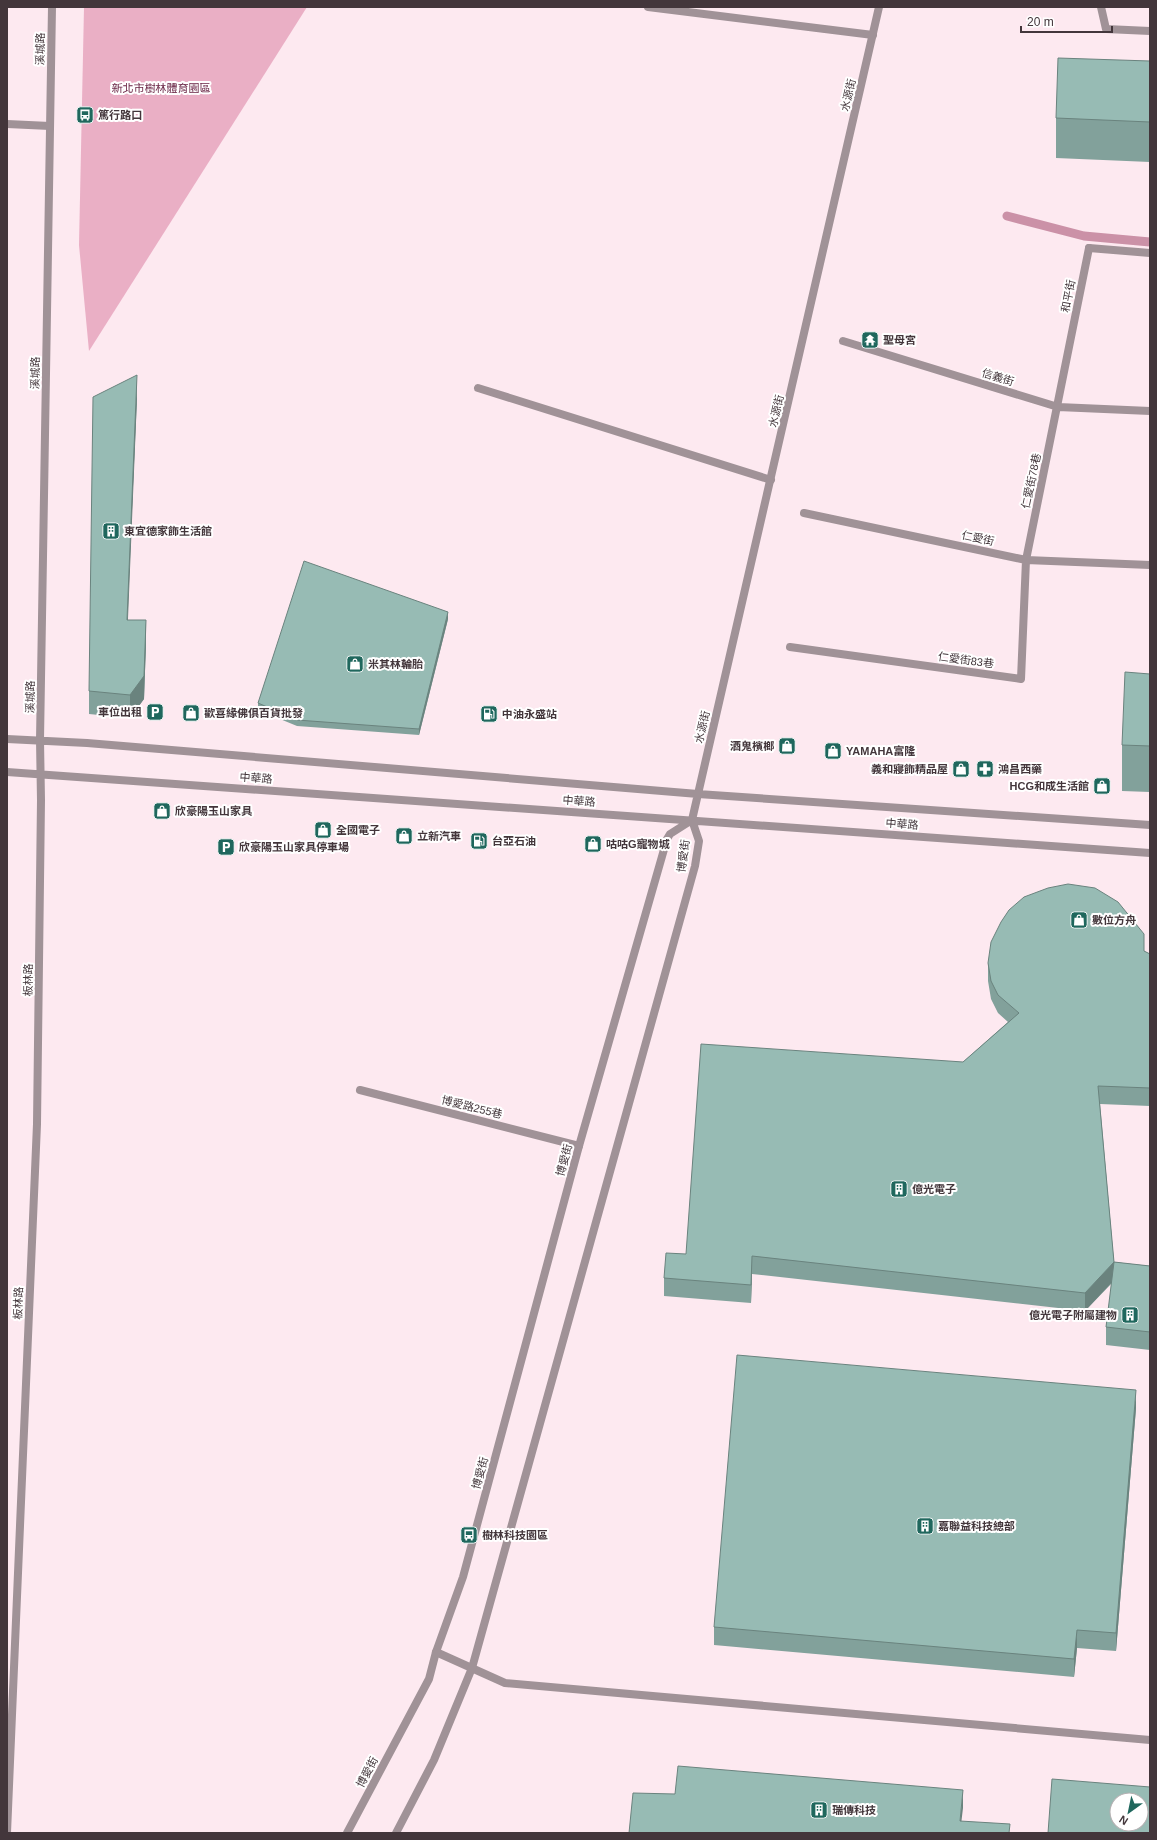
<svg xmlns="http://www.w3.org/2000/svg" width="1157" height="1840" font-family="Helvetica,'Noto Sans TC',sans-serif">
<rect width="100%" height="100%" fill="#fde9f0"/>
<!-- green -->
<path fill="#eaafc5" d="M84,7H307L89,351L79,245Z"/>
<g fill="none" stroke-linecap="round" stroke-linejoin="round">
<!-- stream -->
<path stroke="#cb91a7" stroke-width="9" d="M1007,216L1084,236L1150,242"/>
<!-- service -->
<path stroke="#a09297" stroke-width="8" d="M648,7L873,35
M1101,7L1106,29L1150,31
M843,341L1058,407L1150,411
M478,388L771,480
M804,513L1026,560L1150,565
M790,647L1021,679L1026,560L1089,248
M360,1090L579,1146
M436,1652L505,1683L1150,1740"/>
<!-- minor -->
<path stroke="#a09297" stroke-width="8" d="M7,124L50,126
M1089,248L1150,253"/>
<!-- tertiary -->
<path stroke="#a09297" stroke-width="8" d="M7,739L87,743L698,794L1150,825
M7,772L1150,853
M692,820L879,7
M7,1833L37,1124L41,800L40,740L52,7
M347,1833L429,1679L436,1652L463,1577L579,1146L667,839L670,834L692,820
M396,1833L434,1760L472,1668L695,866L699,841L692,820"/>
</g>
<!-- wall -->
<path fill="#82a19b" d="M1150,61V162L1056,158V118Z
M137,398L127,620L146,643L144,699L130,718L89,714V691Z
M448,619L419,735L297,726L258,710V703Z
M1150,674V792L1122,791V745Z
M1144,951L1150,954V1106L1100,1104L1114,1262L1150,1266V1350L1106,1345V1327L1112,1283L1085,1311L752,1274L751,1303L664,1296V1278L686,1254L963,1062L1008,1022L998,1013L991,999L988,981V963Z
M1136,1408L1116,1651L1077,1648L1074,1677L714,1645V1627Z"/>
<!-- shaded-wall -->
<path fill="#6a837e" d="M137,375V398L127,643V620Z
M448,612V619L419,735V729Z
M146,620V643L144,699L130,718V695Z
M752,1256V1274L751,1303V1285Z
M1114,1262V1280L1085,1311V1293Z
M1136,1390V1408L1116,1651V1633Z
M1077,1630V1648L1074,1677V1659Z
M963,1790V1808L960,1833V1821Z"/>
<!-- building -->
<path fill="#97bbb4" stroke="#6a837e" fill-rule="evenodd" d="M1058,58L1150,61V122L1056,118Z
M137,375L127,620H146L144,676L130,695L89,691L93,397Z
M304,561L448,612L419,729L297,720L258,703Z
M1125,672L1150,674V746L1122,745Z
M1068,884L1095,888L1118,902L1144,934V951L1150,954V1088L1098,1086L1114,1262L1085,1293L752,1256L751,1285L664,1278L666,1253L686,1254L701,1044L963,1062L1019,1013L998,995L991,981L988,963L991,942L1001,922L1009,910L1024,897L1048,888Z
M1114,1262L1150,1266V1332L1106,1327Z
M737,1355L1136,1390L1116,1633L1077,1630L1074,1659L714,1627Z
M678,1766L963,1790L960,1821L1010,1824L1009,1833H629L633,1793L675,1794Z
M1052,1779L1150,1787V1833H1048ZM1117,1800H1141V1824H1117Z"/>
<!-- icons -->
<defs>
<symbol id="bus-square" viewBox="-11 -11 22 22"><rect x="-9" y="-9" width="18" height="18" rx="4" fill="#1f675d" stroke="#fff"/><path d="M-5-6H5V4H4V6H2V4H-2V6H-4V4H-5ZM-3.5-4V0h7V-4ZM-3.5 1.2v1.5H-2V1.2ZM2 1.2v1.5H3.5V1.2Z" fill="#fff"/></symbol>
<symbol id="temple-square" viewBox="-11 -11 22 22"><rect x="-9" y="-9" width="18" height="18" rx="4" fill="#1f675d" stroke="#fff"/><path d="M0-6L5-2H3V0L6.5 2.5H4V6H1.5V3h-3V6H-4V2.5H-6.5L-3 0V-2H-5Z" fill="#fff"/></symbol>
<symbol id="building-square" viewBox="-11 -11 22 22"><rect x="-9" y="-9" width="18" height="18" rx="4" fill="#1f675d" stroke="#fff"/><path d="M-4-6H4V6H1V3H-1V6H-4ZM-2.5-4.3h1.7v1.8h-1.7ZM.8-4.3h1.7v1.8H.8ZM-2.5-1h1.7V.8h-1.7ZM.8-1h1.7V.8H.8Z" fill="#fff"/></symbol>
<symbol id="shop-square" viewBox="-11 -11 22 22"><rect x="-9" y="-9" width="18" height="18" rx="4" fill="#1f675d" stroke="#fff"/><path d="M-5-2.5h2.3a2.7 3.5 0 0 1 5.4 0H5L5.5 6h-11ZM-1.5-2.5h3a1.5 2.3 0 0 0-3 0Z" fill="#fff"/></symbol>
<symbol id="parking-square" viewBox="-11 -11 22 22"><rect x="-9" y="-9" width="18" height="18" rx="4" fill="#1f675d" stroke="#fff"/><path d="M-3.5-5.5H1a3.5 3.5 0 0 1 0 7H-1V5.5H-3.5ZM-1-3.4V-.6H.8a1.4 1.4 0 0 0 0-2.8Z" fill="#fff"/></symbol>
<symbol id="fuel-square" viewBox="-11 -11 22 22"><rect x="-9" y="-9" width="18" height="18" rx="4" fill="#1f675d" stroke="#fff"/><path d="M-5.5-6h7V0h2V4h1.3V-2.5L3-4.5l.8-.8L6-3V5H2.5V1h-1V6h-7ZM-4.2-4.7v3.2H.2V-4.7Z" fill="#fff"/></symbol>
<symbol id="pharmacy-square" viewBox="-11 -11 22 22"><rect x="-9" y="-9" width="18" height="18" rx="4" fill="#1f675d" stroke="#fff"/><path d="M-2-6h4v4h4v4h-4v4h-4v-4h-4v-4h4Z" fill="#fff"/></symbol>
</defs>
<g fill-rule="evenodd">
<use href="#bus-square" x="75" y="105" width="20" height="20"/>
<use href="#temple-square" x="860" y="330" width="20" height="20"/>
<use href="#building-square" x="101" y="521" width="20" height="20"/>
<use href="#shop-square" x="345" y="654" width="20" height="20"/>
<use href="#parking-square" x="145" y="702" width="20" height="20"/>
<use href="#shop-square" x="181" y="703" width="20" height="20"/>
<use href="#fuel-square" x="479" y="704" width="20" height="20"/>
<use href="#shop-square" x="777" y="736" width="20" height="20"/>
<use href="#shop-square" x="823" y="741" width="20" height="20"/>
<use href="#shop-square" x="951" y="759" width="20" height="20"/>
<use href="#pharmacy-square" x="975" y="759" width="20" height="20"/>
<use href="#shop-square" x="1092" y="776" width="20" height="20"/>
<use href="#shop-square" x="152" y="801" width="20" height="20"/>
<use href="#shop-square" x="313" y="820" width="20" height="20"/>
<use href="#shop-square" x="394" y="826" width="20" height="20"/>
<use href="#fuel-square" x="469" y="831" width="20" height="20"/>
<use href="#shop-square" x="583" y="834" width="20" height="20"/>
<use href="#parking-square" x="216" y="837" width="20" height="20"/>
<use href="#shop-square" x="1069" y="910" width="20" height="20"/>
<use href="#building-square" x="889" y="1179" width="20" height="20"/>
<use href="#building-square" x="1120" y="1305" width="20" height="20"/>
<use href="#building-square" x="915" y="1516" width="20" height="20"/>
<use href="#bus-square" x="459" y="1525" width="20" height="20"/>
<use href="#building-square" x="809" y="1800" width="20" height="20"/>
</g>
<g text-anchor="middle" stroke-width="4" stroke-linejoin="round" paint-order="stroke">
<!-- street labels -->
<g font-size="11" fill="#43363b" stroke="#fff">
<text transform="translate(40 49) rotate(-89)" y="4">溪城路</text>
<text transform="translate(848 95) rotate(-77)" y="4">水源街</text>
<text transform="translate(1068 296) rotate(-79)" y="4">和平街</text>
<text transform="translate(35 373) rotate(-89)" y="4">溪城路</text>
<text transform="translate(998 377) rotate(17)" y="4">信義街</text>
<text transform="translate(776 411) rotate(-77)" y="4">水源街</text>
<text transform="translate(1031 481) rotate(-78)" y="4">仁愛街78巷</text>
<text transform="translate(978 538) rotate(12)" y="4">仁愛街</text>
<text transform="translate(966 660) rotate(8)" y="4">仁愛街83巷</text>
<text transform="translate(30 697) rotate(-89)" y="4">溪城路</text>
<text transform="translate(702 727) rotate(-77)" y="4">水源街</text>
<text transform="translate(256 778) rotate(4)" y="4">中華路</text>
<text transform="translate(579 801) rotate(4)" y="4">中華路</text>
<text transform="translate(902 824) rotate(4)" y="4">中華路</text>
<text transform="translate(683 856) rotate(-82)" y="4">博愛街</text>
<text transform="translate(28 980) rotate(-89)" y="4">板林路</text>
<text transform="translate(472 1107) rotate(14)" y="4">博愛路255巷</text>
<text transform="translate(564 1160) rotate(-75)" y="4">博愛街</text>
<text transform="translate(18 1303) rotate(-88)" y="4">板林路</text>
<text transform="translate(480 1473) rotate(-75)" y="4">博愛街</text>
<text transform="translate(367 1772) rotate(-62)" y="4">博愛街</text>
</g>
<!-- park labels -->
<g font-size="11" fill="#6a2545" stroke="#fff">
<text x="161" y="92">新北市樹林體育園區</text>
</g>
<!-- poi labels -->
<g font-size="11" font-weight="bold" fill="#43363b" stroke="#fff" text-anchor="start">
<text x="98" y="119">篤行路口</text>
<text x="883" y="344">聖母宮</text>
<text x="124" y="535">東宜德家飾生活館</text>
<text x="368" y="668">米其林輪胎</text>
<text x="142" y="716" text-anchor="end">車位出租</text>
<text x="204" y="717">歡喜緣佛俱百貨批發</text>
<text x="502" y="718">中油永盛站</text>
<text x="774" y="750" text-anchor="end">酒鬼檳榔</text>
<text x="846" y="755">YAMAHA富隆</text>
<text x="948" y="773" text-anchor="end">義和寢飾精品屋</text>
<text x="998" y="773">鴻昌西藥</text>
<text x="1089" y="790" text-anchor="end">HCG和成生活館</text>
<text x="175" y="815">欣豪陽玉山家具</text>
<text x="336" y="834">全國電子</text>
<text x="417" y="840">立新汽車</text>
<text x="492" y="845">台亞石油</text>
<text x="606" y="848">咕咕G寵物城</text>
<text x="239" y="851">欣豪陽玉山家具停車場</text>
<text x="1092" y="924">數位方舟</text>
<text x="912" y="1193">億光電子</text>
<text x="1117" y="1319" text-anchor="end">億光電子附屬建物</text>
<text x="938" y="1530">嘉聯益科技總部</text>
<text x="482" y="1539">樹林科技園區</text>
<text x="832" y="1814">瑞傳科技</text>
</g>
</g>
<!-- border -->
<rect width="1157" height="1840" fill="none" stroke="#43363b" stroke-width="16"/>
<!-- north arrow -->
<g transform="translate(1129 1812) rotate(213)"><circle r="19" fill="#ffffff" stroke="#b4afb1"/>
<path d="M0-3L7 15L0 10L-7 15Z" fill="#1f675d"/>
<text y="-6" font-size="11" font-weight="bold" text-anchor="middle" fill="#43363b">N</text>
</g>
<!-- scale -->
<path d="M1021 26v6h91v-6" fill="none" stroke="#43363b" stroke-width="2"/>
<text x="1027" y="26" font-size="12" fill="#43363b" stroke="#ffffff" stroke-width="3" paint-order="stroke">20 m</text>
</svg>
